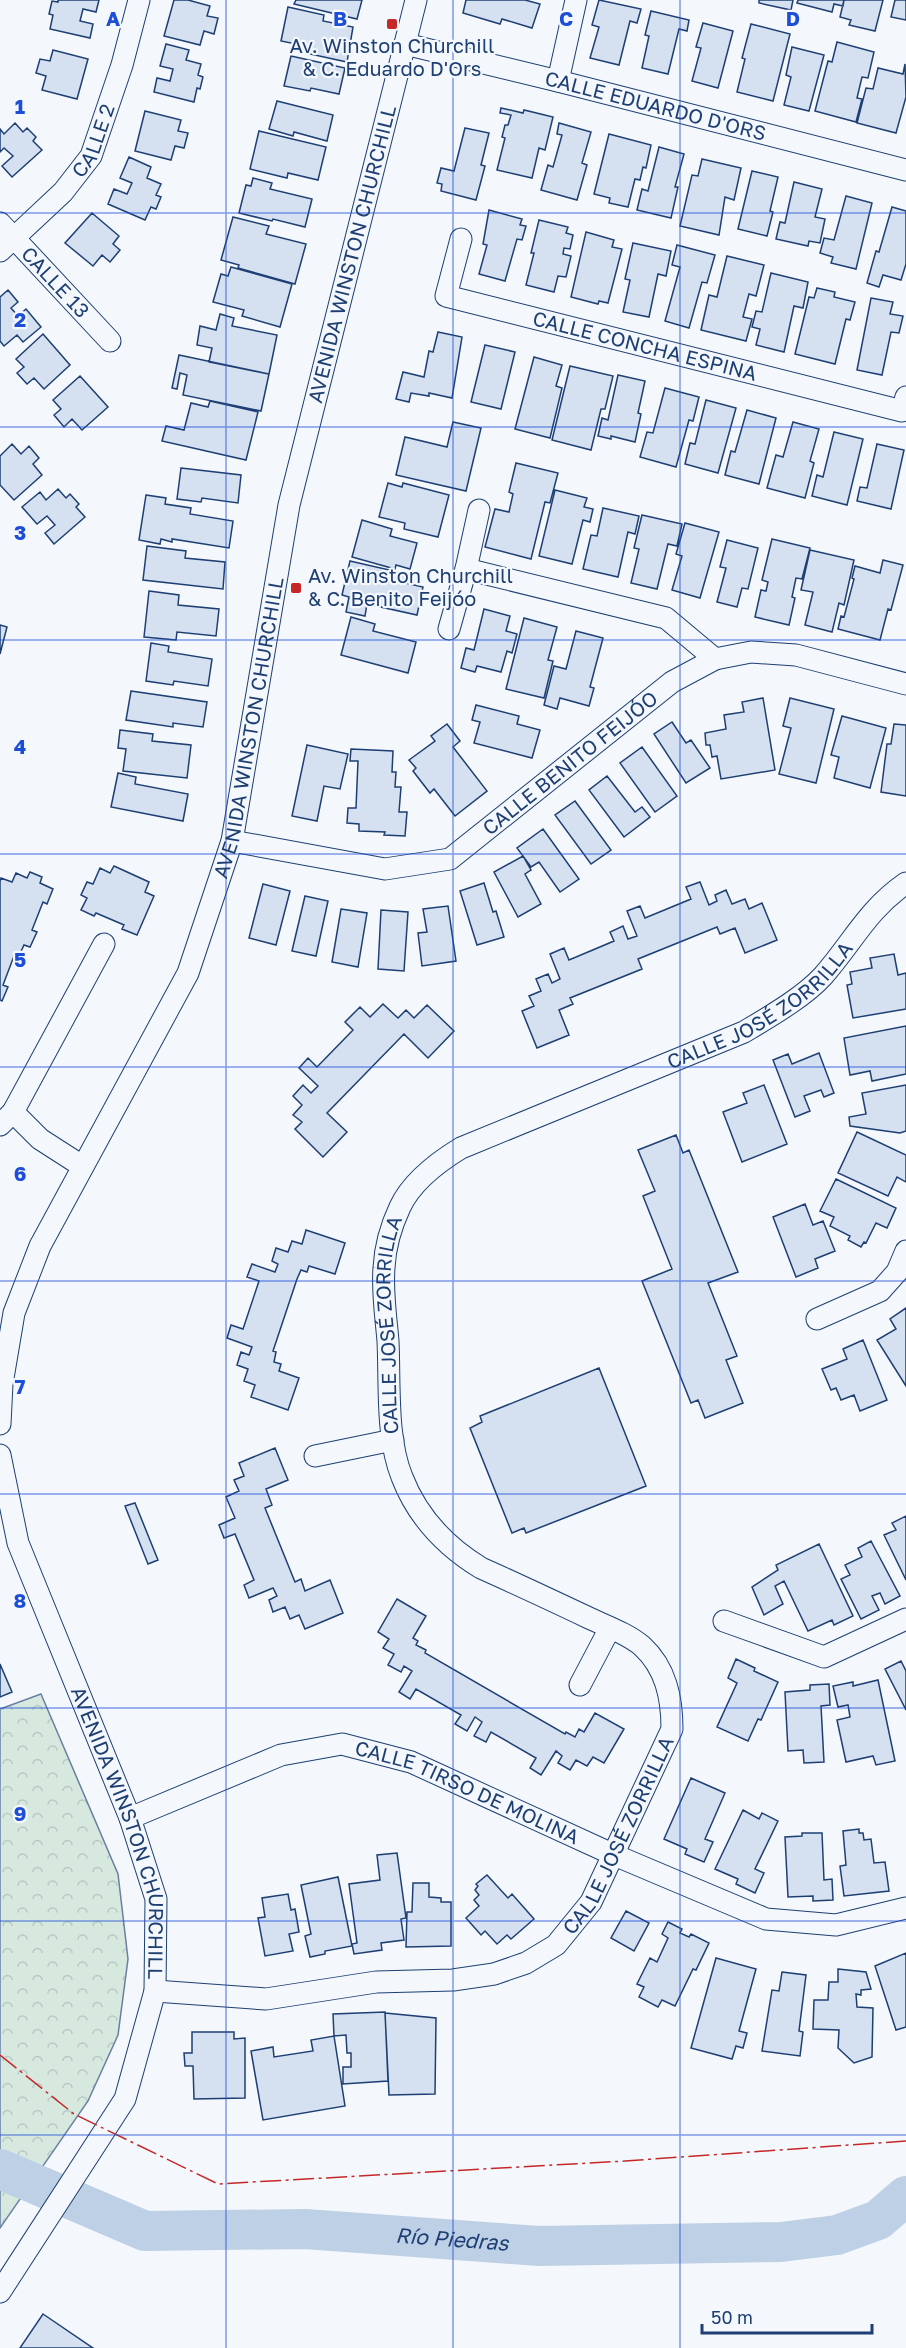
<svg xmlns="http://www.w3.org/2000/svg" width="906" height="2348" font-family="'Golos Text',sans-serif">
<defs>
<pattern id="forest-crowns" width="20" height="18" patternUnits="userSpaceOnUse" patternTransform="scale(1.5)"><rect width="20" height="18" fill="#d7e8df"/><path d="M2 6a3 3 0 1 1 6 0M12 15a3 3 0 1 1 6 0" fill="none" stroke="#b8c8c3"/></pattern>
</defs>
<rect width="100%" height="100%" fill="#f4f7fb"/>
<!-- forest -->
<path fill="url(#forest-crowns)" stroke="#687fa3" stroke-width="1.5" d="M41,1694L118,1874L128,1959L118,2035L88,2101L0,2228V1709Z"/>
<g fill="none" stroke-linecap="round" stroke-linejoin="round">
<!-- river -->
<path stroke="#bed0e5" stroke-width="40" id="s1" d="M0,2169L145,2231L305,2229L539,2246L781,2242L837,2235L878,2220L906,2196"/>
</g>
<!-- building -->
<path fill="#d5e0f0" stroke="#1d3f73" stroke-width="1.5" d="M58,0H99L96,12L83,9L80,21L93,24L90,38L50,29L53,15L49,14L52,1L58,2Z
M174,0H188L210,6L207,16L218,18L214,34L204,31L200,45L164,36Z
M296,0H362L357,19L294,4Z
M466,0H525L540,4L532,28L502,19L500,24L463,13Z
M599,0L641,9L637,23L630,21L619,65L590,58L599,27L592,25Z
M759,0H793L791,10L759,3Z
M798,0H844L843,6L834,4L832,12L797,3Z
M844,0H883L875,31L849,25L851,20L840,17Z
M895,0H906V20L891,17Z
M288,7L324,15L323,21L353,27L347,62L310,54L311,47L281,41Z
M651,11L689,20L687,31L679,29L668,74L642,68L649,36L645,35Z
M703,23L733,31L718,88L692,81L701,48L696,47Z
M751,24L790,34L773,101L737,92L745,59L742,58Z
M837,42L874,52L868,78L862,77L857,98L862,99L856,122L815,111L828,61L832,62Z
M166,44L189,50L186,60L201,64L198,75L203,77L200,89L197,88L194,102L154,92L157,78L170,81L173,69L160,66Z
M792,47L824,55L809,111L784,105L791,77L786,75Z
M53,50L88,59L77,99L42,90L46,76L36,73L40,59L50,61Z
M291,56L345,68L339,94L311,88L310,91L284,86Z
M905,64L906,97L896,133L857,123L866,88L873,89L878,68L903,74Z
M277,101L333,115L327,141L294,132L293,136L269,129Z
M501,108L523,113L524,110L553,117L545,150L539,148L532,178L497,170L505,138L502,137L505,125H508L511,115L500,113Z
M145,111L181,120L178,131L188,133L184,148L175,146L171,160L135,151Z
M15,123L23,132L27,128L36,137L33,141L42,150L12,177L2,166L13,156L4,148L0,152V129L4,134Z
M559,123L591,132L582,163L587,165L577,200L541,190L548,165L553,167L562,135L557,134Z
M465,128L489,133L481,165L485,166L476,200L441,191L442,184L437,183L441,168L454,171Z
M259,131L326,147L318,180L288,173L287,178L250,169Z
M609,134L651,145L646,168L643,167L640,180L635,179L628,207L609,203L610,198L594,194Z
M659,147L684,154L675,187H678L671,218L637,210L642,189L648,191Z
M129,157L151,167L147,178L161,184L156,195L161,197L156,209L151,207L145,220L108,204L114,189L127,194L132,183L120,178Z
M702,159L741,168L734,200L725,197L719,235L680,226L692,175L698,176Z
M752,171L778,177L770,211L773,212L767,236L738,229Z
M253,178L272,183L270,189L312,199L305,227L273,219L272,221L239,213L246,185L251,186Z
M794,182L822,189L815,217L825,219L820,243L809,241L808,246L776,239L780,222L785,223Z
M846,196L872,203L856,269L831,263L833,257L820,253L824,238L834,240Z
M892,207L906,211V264L901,280L883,275L879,287L867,283L876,251L879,252Z
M489,210L522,219L520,225L526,226L522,240L517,239L505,281L479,274L487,245L483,244Z
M92,213L119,236L113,244L120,250L110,262L102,255L93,266L65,243Z
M233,217L269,226L266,234L306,244L295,284L238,268L239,265L221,260Z
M539,220L568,227L566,233L573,235L570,249L564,248L563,254L571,256L566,277L558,276L554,292L526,285L534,253H531Z
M586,232L614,240L612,247L622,249L608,303L599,301L598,304L571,297Z
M633,243L671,251L666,276L658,274L649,317L623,312L630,280L625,279Z
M677,245L715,255L707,283L702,282L689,328L665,321L680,267L672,265Z
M727,256L764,265L756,296L749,294L743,317L752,319L746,341L701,330L709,295L717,297Z
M231,267L292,284L280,327L242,316L244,310L213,302L221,274L228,276Z
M771,273L808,282L803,308L794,306L784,352L756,345L760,329L752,327L756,311L762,312Z
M817,288L835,292L834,297L855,302L850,320L846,319L835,364L795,354L809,297L814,298Z
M8,290L18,302L11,308L18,316L26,309L41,327L23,342L17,335L4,346L0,341V297Z
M871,298L893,302L890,314L903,316L899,333L891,332L882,375L857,370Z
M220,314L234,318L232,326L277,335L269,374L209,362L212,348L197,345L200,326L216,330Z
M438,332L462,337L452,398L429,393V396L411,393L409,402L396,399L403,372L424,377L429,351L433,352Z
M43,334L70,365L44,389L34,378L27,384L17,373L24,367L16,359Z
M485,345L515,352L501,409L471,402Z
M179,355L269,374L261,411L183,395L187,375L180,373L177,389L172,388Z
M534,357L562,365L556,386L562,388L550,438L515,429Z
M570,366L613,376L605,409H601L591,450L552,440Z
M618,375L645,381L638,413L641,414L635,442L611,436V439L598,436L602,418L608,420Z
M80,376L108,407L82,430L72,419L64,427L54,415L61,409L53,400Z
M665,388L699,397L693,421L689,420L676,467L640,457L647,432L653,433Z
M706,400L736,408L718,473L685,464L690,443L695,444Z
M210,401L258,412L246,460L162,441L166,426L184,430L191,403L208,407Z
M747,410L776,418L759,484L725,475L731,451L735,452Z
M453,422L481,428L466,491L396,475L405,437L447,447Z
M793,422L819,429L810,461L814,463L805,498L767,488L776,455L783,457Z
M834,432L863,439L847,505L812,496L817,475L823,477Z
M12,444L21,454L29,446L39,458L33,464L42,475L14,500L0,485V456Z
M877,444L904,450L891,509L857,501L860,487L867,488Z
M516,463L558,473L550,503L545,502L531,559L485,547L495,509L509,512L513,494L509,492Z
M181,468L241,475L238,503L202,498L201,502L177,499Z
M388,483L402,487L403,483L449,495L438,537L404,529L405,523L379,517Z
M58,489L66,498L70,494L79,504L76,507L85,517L54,544L45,533L55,525L47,516L37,524L22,507L40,492L46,500Z
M555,490L587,498L584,507L593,509L590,522L583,520L572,564L539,556Z
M146,495L166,498L165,504L191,508L190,514L233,521L229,548L172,539V542L161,539L160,544L139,540Z
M603,508L639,516L635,534L628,532L618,577L583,569L591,535L597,536Z
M642,515L682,524L677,546L668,544L657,589L631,583L639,549L634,548Z
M362,520L392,529L390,536L417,543L410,569L396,565L395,569L352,557Z
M685,523L719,532L700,598L672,590L682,556L676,554Z
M772,539L810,548L802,579L796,578L792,597L795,598L789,625L755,617L761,590L766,591L768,582L762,580Z
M727,540L758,548L748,589L742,588L737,607L717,602L726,568L720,567Z
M147,546L186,551L185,558L225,562L223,589L143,580Z
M810,550L854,560L844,605L839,603L832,632L805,625L813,592L801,590Z
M883,560L903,565L891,610L888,609L880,640L838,629L841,616L844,617L854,579L852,578L855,566L880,573Z
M350,561L407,574L405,583L423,587L417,615L367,604L365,616L346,612L349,597L342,595Z
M149,591L179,595L178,605L219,609L216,636L177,632L176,640L144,637Z
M484,609L510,616L506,631L517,634L512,653L507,651L501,672L477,666L475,672L461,668L466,648L474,650Z
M351,617L375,624L373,631L416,642L408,673L341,655Z
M524,618L557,627L548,660L553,661L544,698L506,689Z
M0,625L7,627L0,654Z
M576,631L603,638L590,687L594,688L589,706L560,698L557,709L544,705L554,666L566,669Z
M151,643L169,646L168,652L212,659L208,686L174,681L173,685L146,681Z
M131,691L207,702L203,727L173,723V727L126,720Z
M763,698L775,770L721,779L717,756L712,757L710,745H706L705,733L726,729L724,715L744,712L742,702Z
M790,698L834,709L816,783L779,774L791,728L783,726Z
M476,705L519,716L517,724L540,730L532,758L474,743L480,722L472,720Z
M842,716L886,728L870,788L834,778L839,757L831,755Z
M672,722L686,743L691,740L710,768L686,783L654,734Z
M447,724L460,741L453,747L487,791L455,816L434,789L430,793L413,771L416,768L409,760L435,741L431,736Z
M894,724L906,725V796L881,792L887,744H891Z
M120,730L153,734L152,741L191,745L187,778L123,771L126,749L118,748Z
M307,745L348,754L340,789L324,786L317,821L292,816Z
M642,747L677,796L655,812L620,763Z
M351,749L393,751L392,772H396L395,787H401L399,812H407L405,836L384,835L385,832L359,831V824L347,823L348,808H356L358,761H350Z
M118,773L136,777L135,784L188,794L183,821L111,807Z
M607,776L635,812L642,807L650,817L624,837L589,790Z
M575,801L611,850L591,864L555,815Z
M543,829L579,879L560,892L539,862L531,867L517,848Z
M523,856L531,870L525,874L541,904L518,917L494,872Z
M114,866L149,882L145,892L154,896L137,935L122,929L124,925L96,913L94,916L81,910L87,898L81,895L87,882L93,884L100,868L110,873Z
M30,872L42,877L40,883L53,889L47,904L43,902L32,930L37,932L30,947L24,945L18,958L14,956L3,985L8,987L2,1001L0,1000V881L1,878L12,882L16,873L27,878Z
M700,882L709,905L717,901L715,895L726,890L732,904L745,899L749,909L762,903L777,940L745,953L735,928L720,934L717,927L638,959L642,969L570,998L573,1004L559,1010L569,1035L537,1048L522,1011L534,1006L529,996L541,991L536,979L548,974L552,983L560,979L550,954L564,948L569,960L614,941L610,932L623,926L628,939L637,936L627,911L640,906L645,918L691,899L686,887Z
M484,883L493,912L496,911L504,937L477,945L460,891Z
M263,884L290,891L276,945L249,938Z
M305,896L328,901L316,956L292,951Z
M448,906L456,961L422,966L418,933L427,932L423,909Z
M341,909L367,913L358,967L332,962Z
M381,910L408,912L404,971L378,969Z
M894,954L898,975L906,973V1009L853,1018L847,985L852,984L850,972L872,968L870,958Z
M383,1004L398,1018L406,1010L414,1018L427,1005L454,1031L428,1058L404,1034L327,1113L347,1132L323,1157L295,1129L302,1122L293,1115L302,1105L293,1096L303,1085L311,1093L318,1086L299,1068L308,1058L317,1067L353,1030L345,1022L360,1007L370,1017Z
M906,1026V1074L872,1081L870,1071L850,1075L844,1038Z
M819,1053L834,1093L824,1097L821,1090L804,1096L810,1111L795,1117L773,1060L788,1054L792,1064Z
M764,1085L787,1144L742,1162L723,1112L747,1103L743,1093Z
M906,1085V1131L900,1133L850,1126L849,1117L866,1114L862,1093Z
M857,1132L906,1155V1182L897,1177L888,1196L838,1173Z
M676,1135L683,1153L689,1150L738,1272L708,1283L737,1356L726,1360L743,1403L705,1418L698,1400L691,1403L642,1281L672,1269L643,1196L655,1191L638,1150Z
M836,1179L896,1208L887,1228L876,1223L866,1243L864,1242L861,1247L848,1240L850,1236L830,1226L834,1217L820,1211Z
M805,1204L813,1225L823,1221L835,1251L815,1259L818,1268L796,1277L773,1217Z
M306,1230L345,1243L335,1274L309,1266L307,1272L301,1270L297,1279L273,1351L276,1352L274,1362L281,1364L279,1371L299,1378L288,1410L251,1397L255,1385L244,1381L248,1369L237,1365L241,1352L249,1355L252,1347L227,1338L231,1325L243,1329L259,1281L247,1277L252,1264L275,1272L278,1264L272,1261L276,1248L288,1252L292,1241L302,1244Z
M906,1308V1386L877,1340L896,1329L890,1319Z
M863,1340L887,1400L860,1411L854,1395L841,1400L836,1388L831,1390L822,1369L847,1359L843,1349Z
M599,1368L646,1486L526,1533L524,1528L512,1533L470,1428L482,1422L480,1416Z
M275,1448L288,1480L266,1489L272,1505L265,1508L295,1582L301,1579L305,1591L330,1580L343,1613L305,1629L299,1615L290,1619L285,1607L273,1612L269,1600L277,1596L273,1588L249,1598L244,1585L254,1580L235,1534L224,1538L219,1525L235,1518L226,1497L239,1491L234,1480L244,1476L239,1463Z
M135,1503L158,1560L148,1564L125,1506Z
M906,1516V1580L884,1535L896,1530L892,1523Z
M871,1541L900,1596L885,1604L880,1593L872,1596L879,1610L861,1619L841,1579L850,1575L845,1565L862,1557L858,1548Z
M819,1544L853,1616L834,1625L832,1620L808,1631L784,1581L775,1586L783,1604L764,1615L752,1587L778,1570L776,1565Z
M397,1599L426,1616L413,1638L418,1641L416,1645L426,1650L425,1653L565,1734L566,1732L575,1737L579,1729L584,1732L595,1713L624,1729L604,1763L593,1757L587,1766L576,1760L570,1770L558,1763L562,1756L556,1751L541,1775L530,1768L536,1758L491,1732L486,1742L474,1736L482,1722L475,1717L467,1731L455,1724L461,1715L416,1689L410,1699L399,1692L412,1671L404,1666L401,1672L388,1665L394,1654L383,1648L389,1639L378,1632Z
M736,1659L755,1668L754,1671L778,1682L761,1720L758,1719L748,1741L717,1727L737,1683L728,1678Z
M901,1661L906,1671V1710L885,1669Z
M0,1664L12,1692L0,1697Z
M878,1680L895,1761L876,1765L873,1756L846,1762L837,1720L850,1717L848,1705L838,1707L833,1686L853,1682V1686Z
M829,1684L830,1705L821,1706L824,1762L804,1763L803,1750L788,1751L785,1692L810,1690V1685Z
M691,1778L725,1793L705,1839L713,1842L704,1862L685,1854L687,1849L664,1839Z
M743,1810L759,1819L762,1813L778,1821L755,1869L764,1873L755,1893L736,1884L738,1879L715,1869Z
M859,1829V1833H863L864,1840L871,1839L874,1863L885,1862L889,1891L844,1896L840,1866L846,1865L843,1831Z
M802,1833H822L824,1880L832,1879L833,1900L813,1901V1896L788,1897L785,1837L802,1836Z
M397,1853L406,1918L401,1919L404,1940L381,1943L382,1950L354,1954L352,1944L357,1943L349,1884L380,1880L377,1855Z
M487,1875L508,1898L512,1894L534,1919L511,1939L507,1935L497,1944L485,1931L481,1935L466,1918L479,1906L474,1900L479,1895L475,1890L478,1886L476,1884Z
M338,1877L352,1946L325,1951V1954L310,1957L305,1936L311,1934L301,1885Z
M413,1883H429V1897L441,1898V1902H451V1946L406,1947L407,1912H412Z
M288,1894L291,1910L295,1909L299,1932L289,1934L293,1951L265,1956L258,1918L265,1917L262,1898Z
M626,1911L649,1923L634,1951L611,1938Z
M668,1922L682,1929L680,1933L689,1937L691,1934L709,1943L696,1970L693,1969L675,2006L662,2000L658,2007L639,1997L644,1987L637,1984L650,1958L657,1962L668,1938L662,1934Z
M906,1953V2027L896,2030L875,1966Z
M716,1958L756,1969L739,2031L747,2033L743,2048L736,2046L732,2059L691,2048Z
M838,1969L866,1972L871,1989L861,1990V1995L856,1994L857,2007L873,2008L872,2057L854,2063L838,2048L839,2030L813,2029L814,2000H828L829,1982H838Z
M782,1972L806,1975L799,2031L803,2032L800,2056L762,2051L772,1990L779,1991Z
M385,2012L388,2081L343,2084V2067H351V2053H347L346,2035L334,2036L333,2014Z
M385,2013L436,2018L435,2094L389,2095Z
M192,2032H234V2039L245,2038V2098L194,2099L193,2066H185L184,2053H192Z
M334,2036L345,2106L263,2120L251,2051L273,2047L274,2057L313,2051L311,2040Z
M43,2314L93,2348H20Z"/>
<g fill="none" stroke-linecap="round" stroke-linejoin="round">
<defs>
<g id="minor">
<path id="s2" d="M405,44L558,81L906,170"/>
<path d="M558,81L576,0"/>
<path id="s3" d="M0,223L110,341"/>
<path id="s4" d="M461,239L446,296L902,411L906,397"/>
<path id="s5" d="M0,251L63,192L91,156L122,65L139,0"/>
<path d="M466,569L666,618L715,659"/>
<path d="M449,629L466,569L479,510"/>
<path id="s6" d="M232,841L385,869L450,859L672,682L715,659L751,652L796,655L906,684"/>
<path d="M13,1112L40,1139L82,1166"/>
<path d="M0,1125L13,1112L104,944"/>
<path d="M817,1319L880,1291L897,1272L906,1251"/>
<path id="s7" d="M0,1424L2,1384L14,1313L40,1246L188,973L232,841L289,505L416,0"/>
<path id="s8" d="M0,1455L18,1543L130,1818L156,1899L155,1991L125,2099L0,2292"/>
<path d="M315,1456L393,1440"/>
<path d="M724,1621L824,1657L906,1619"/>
<path d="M580,1685L610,1628"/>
<path id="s9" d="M130,1818L281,1755L342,1744L411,1762L612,1854L766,1919L836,1925L906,1908"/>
<path id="s10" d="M155,1991L266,1999L376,1982L453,1980L494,1974L526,1963L556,1945L591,1902L672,1729C672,1698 666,1668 642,1646C628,1634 606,1626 589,1618C553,1601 517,1584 481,1568C445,1546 417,1516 402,1477C386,1438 390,1383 388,1341C386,1317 382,1292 384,1268C385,1247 391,1226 400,1207C412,1181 438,1162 461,1148L744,1032C769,1017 804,997 823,976C853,942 867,910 906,883"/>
</g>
</defs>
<!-- minor casing -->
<use href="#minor" stroke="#1d3f73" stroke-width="23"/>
<!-- minor -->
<use href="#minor" stroke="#f4f7fb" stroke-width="21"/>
<!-- power -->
<path stroke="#c62828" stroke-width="1.5" stroke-dasharray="21 4.5 3 4.5" stroke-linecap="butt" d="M0,2055L74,2114L218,2184L625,2161L906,2141"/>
</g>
<!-- grid -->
<path fill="none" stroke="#1d4ed8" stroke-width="1.5" stroke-opacity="0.55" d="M226,0V2348M453,0V2348M680,0V2348M0,213H906M0,427H906M0,640H906M0,854H906M0,1067H906M0,1281H906M0,1494H906M0,1708H906M0,1921H906M0,2135H906"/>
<!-- markers -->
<g fill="#c62828" stroke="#f4f7fb" stroke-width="2">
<rect x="386" y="18" width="12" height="12" rx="3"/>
<rect x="290" y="582" width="12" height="12" rx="3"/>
</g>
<g text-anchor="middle" stroke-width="4.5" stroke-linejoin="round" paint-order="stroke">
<!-- poi labels -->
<g font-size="20" fill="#1d3f73" stroke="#f4f7fb">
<text x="392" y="53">Av. Winston Churchill<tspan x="392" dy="23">&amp; C. Eduardo D'Ors</tspan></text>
<text x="308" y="583" text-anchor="start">Av. Winston Churchill<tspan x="308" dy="23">&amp; C. Benito Feijóo</tspan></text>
</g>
<!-- street labels -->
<g font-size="20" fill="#1d3f73" stroke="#f4f7fb">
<text dy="7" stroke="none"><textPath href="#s2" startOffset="258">CALLE EDUARDO D'ORS</textPath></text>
<text dy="7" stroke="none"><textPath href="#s5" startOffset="147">CALLE 2</textPath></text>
<text dy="7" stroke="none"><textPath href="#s7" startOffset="1233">AVENIDA WINSTON CHURCHILL</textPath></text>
<text dy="7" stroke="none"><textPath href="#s3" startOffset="81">CALLE 13</textPath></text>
<text dy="7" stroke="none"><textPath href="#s4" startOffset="264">CALLE CONCHA ESPINA</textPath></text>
<text dy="7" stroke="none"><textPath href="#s7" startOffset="748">AVENIDA WINSTON CHURCHILL</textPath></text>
<text dy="7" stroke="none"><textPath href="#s6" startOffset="375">CALLE BENITO FEIJÓO</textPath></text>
<text dy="7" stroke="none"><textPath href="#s10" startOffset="1743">CALLE JOSÉ ZORRILLA</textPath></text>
<text dy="7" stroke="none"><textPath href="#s10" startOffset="1203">CALLE JOSÉ ZORRILLA</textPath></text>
<text dy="7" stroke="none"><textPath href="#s9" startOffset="360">CALLE TIRSO DE MOLINA</textPath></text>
<text dy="7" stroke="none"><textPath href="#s8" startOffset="399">AVENIDA WINSTON CHURCHILL</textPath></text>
<text dy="7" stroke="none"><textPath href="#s10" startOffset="537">CALLE JOSÉ ZORRILLA</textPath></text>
</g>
<!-- water labels -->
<g font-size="21" font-style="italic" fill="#1d3f73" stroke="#f4f7fb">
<text dy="7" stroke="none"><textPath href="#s1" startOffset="465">Río Piedras</textPath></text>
</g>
</g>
<g font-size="20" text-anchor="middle" font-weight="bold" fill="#1d4ed8" stroke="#f4f7fb" stroke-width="4.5" stroke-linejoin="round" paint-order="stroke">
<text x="113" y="26">A</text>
<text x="340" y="26">B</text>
<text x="566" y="26">C</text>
<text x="793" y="26">D</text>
<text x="20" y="114">1</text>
<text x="20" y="327">2</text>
<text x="20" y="540">3</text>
<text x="20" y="754">4</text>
<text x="20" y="967">5</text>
<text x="20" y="1181">6</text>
<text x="20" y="1394">7</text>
<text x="20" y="1608">8</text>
<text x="20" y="1821">9</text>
</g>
<!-- scale -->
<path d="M702 2324v9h170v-9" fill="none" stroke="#1d3f73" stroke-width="3"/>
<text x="711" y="2324" font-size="18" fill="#1d3f73" stroke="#f4f7fb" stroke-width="4.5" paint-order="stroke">50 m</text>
</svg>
